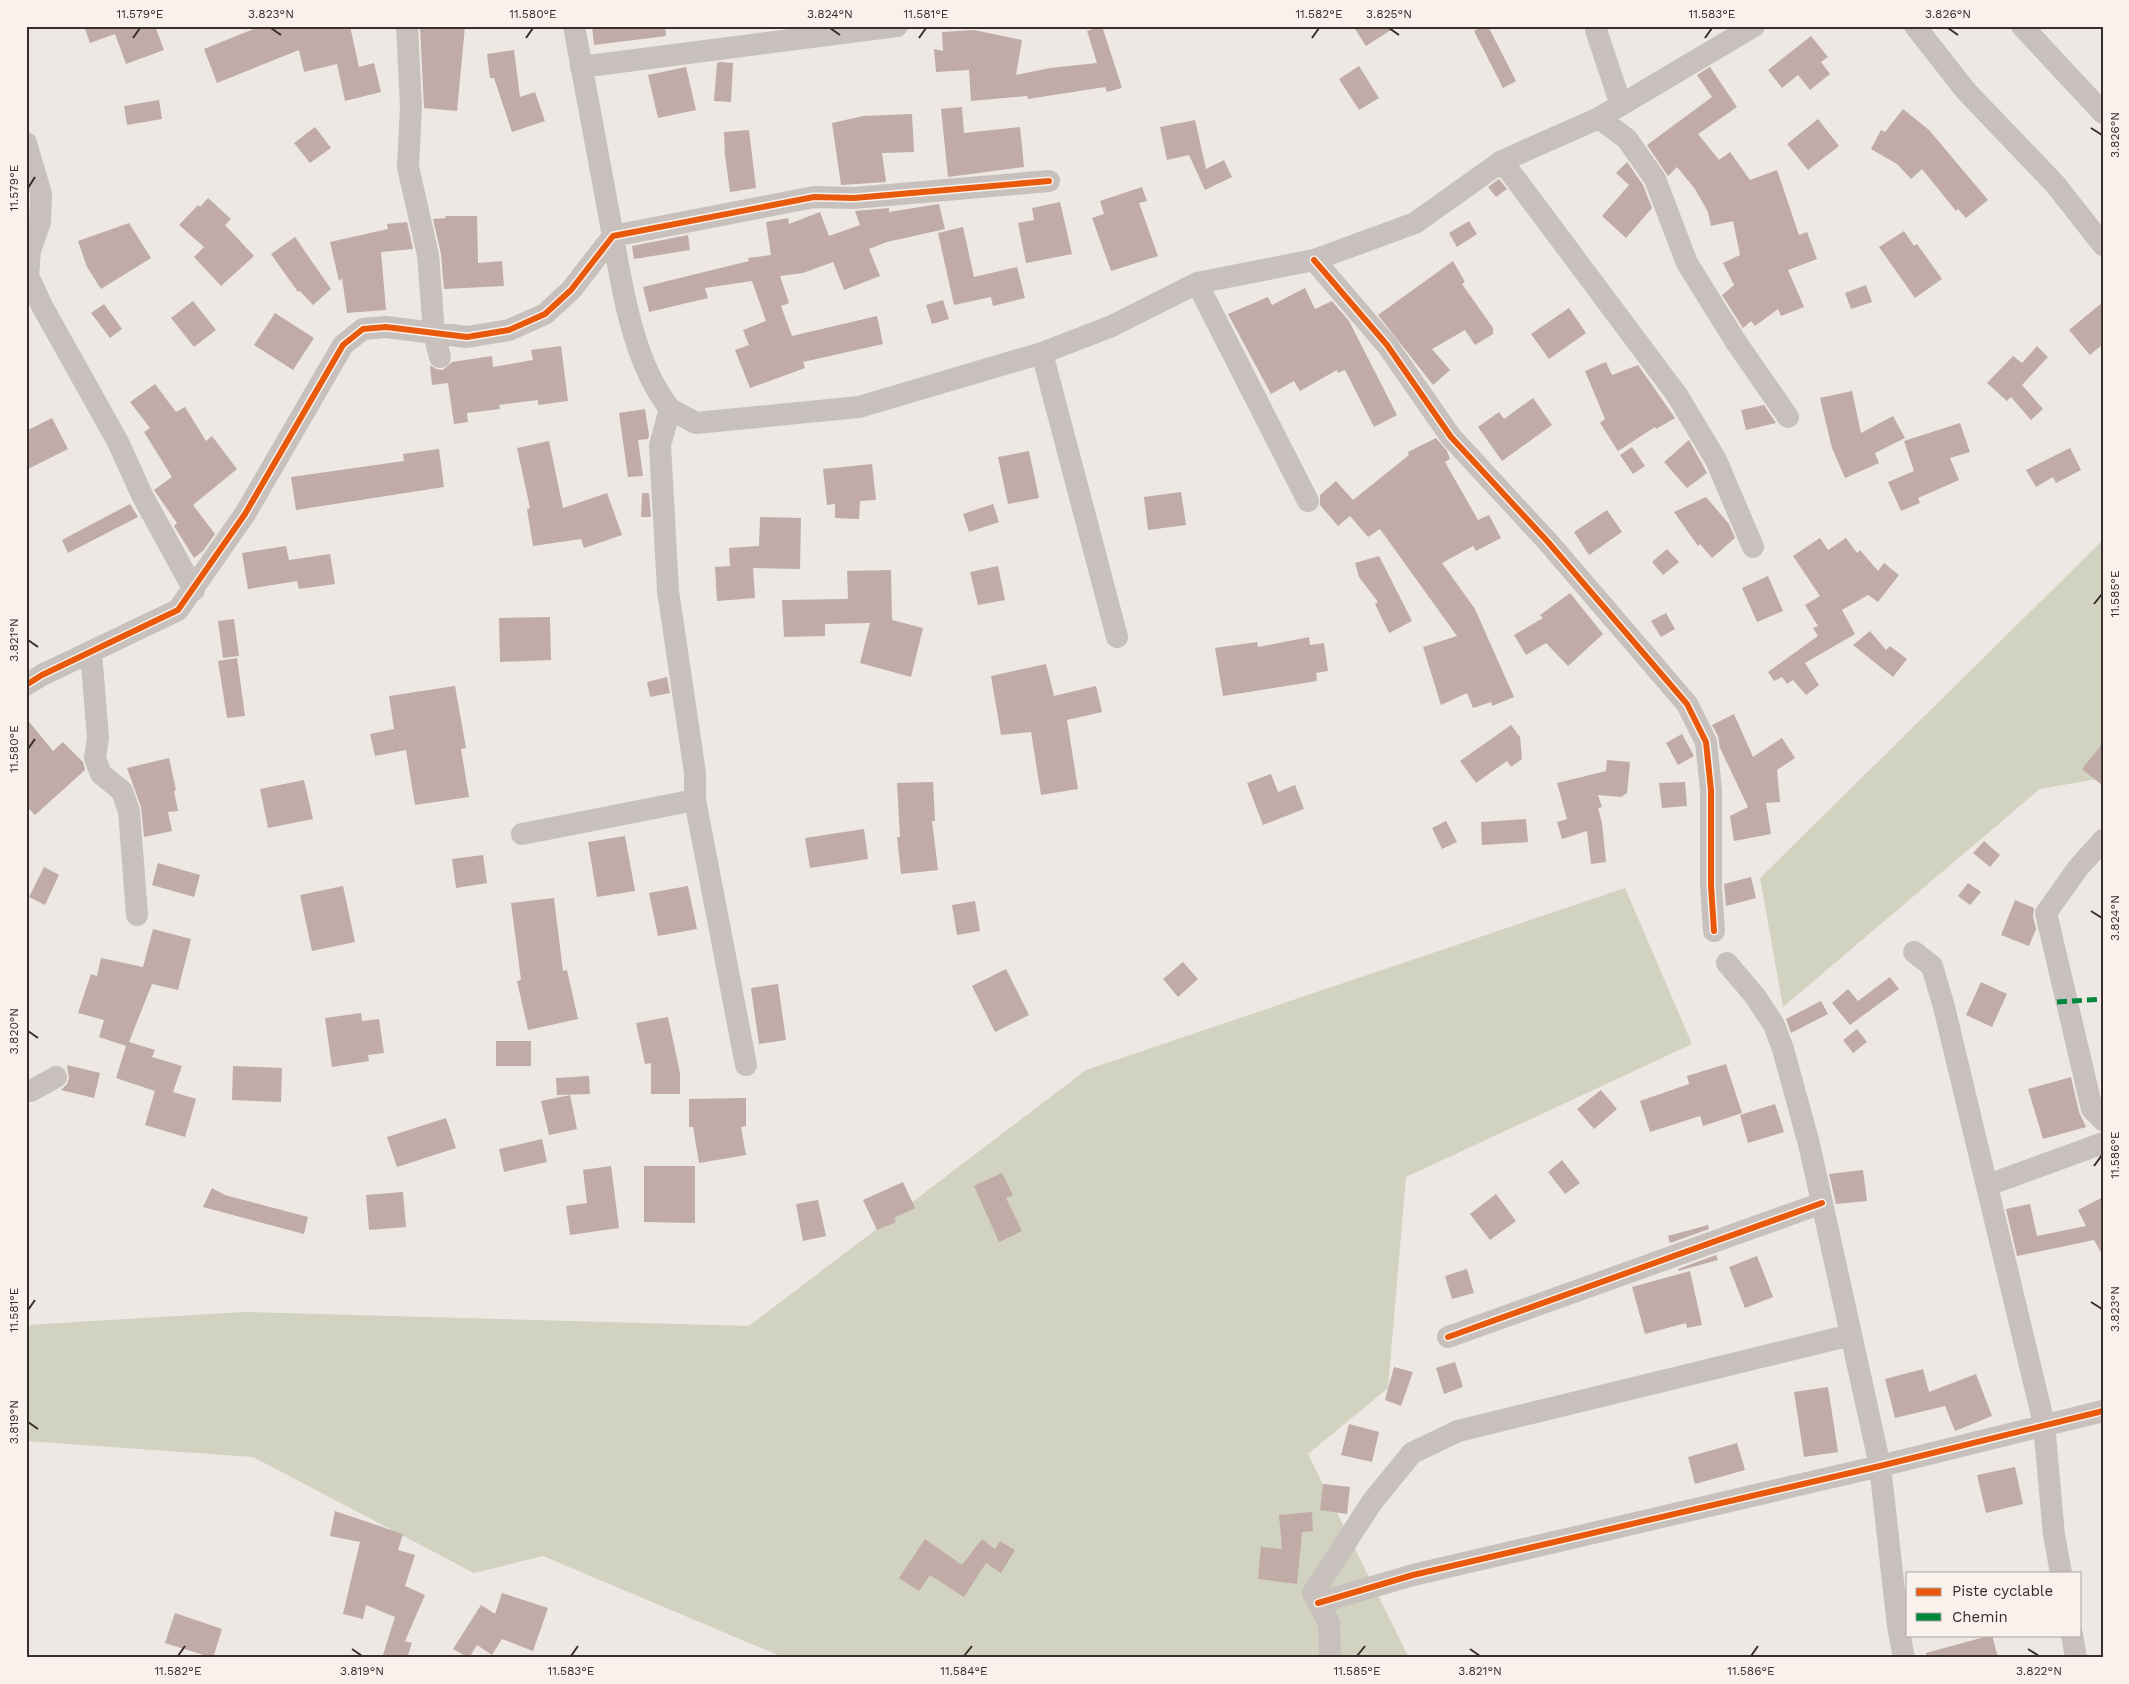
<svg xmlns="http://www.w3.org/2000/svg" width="2129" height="1684" font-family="'Work Sans',sans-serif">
<rect width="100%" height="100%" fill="#ede8e4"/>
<!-- green -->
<path fill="#d1d2bf" d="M2103,540V778L2040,789L1783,1007L1760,878Z
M1625,888L1692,1044L1406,1177L1388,1388L1308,1454L1409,1658H785L543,1556L474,1573L253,1457L26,1441V1325L244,1312L749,1326L1086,1070Z"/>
<!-- building -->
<path fill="#c0aba7" d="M84,26H155L164,50L126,64L115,34L90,43Z
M261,26H350L359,67L374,63L381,92L345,101L337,64L304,72L299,50L217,83L204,49Z
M420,26H465L457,111L424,108Z
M592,26H665L666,36L594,45Z
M1102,26L1122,88L1107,92L1105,87L1028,99L1027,96L971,101L969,70L936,72L934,49L943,51L942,32L974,30L1022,40L1016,75L1050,68L1097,63L1087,31Z
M1353,26H1397L1366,46Z
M1482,26H1488L1516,81L1503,88L1474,31Z
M1811,36L1828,57L1821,62L1830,74L1810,90L1798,75L1782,88L1768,70Z
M514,50L520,97L535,92L545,121L512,132L494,78H490L487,54Z
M719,62L733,63L731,102L714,101L717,63Z
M1359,66L1379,98L1359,110L1339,79Z
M686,67L696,110L658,118L648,75Z
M1710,67L1737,107L1698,134L1719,160L1730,152L1750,180L1777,170L1799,235L1807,232L1817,259L1788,270L1804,307L1781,316L1778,309L1755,326L1751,321L1743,328L1722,295L1734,285L1723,263L1740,255L1733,221L1711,226L1708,212L1695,189L1677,167L1668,176L1647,145L1712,97L1697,75Z
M159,100L162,119L127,125L124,106Z
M962,107L964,133L1020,127L1024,167L948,177L941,109Z
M1903,109L1929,130L1988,200L1966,218L1958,209L1956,211L1922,169L1911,179L1897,164L1871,149L1881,130L1885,132Z
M912,114L914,152L882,153L886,182L841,185L832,123L863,116Z
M1818,119L1839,146L1808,170L1787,144Z
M1195,120L1206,169L1224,160L1232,177L1205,190L1189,155L1167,160L1160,127Z
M315,127L331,148L310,163L294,143Z
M749,130L756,188L730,192L725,155L724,132Z
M1627,162L1643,185L1652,208L1626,238L1602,216L1629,185L1616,173Z
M1499,179L1507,189L1496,197L1488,187Z
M1142,187L1147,201L1139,203L1158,256L1111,271L1092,218L1104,214L1100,201Z
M208,198L231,219L225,225L254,256L221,286L194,257L204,247L179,225L198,205L200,207Z
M1060,202L1072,254L1026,263L1018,223L1034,220L1032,208Z
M939,204L945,229L887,242L869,249L880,276L844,290L833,262L803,273L780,276L789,303L781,306L792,336L877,316L883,344L803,362L805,368L750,388L735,350L749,345L743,330L766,321L752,281L705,288L708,298L649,312L643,287L749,261L748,258L771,255L766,222L788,218L789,224L820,212L829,236L860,225L855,211L889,208V212Z
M445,216H477L478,263L502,261L504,286L444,289L441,254L433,219L446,218Z
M1469,221L1477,234L1457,247L1449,233Z
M407,222L413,249L381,252L386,310L347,313L342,278L339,281L330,242L388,229L387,224Z
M129,223L151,258L101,289L87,267L78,241Z
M963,227L974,277L1017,267L1025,298L993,306L991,297L954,305L938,233Z
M1904,231L1914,246L1917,244L1942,279L1915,298L1879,247Z
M688,235L690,250L634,259L632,246Z
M295,237L331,289L313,305L300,291L298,292L271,254Z
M1453,261L1465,282L1462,284L1493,328V334L1475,345L1465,330L1432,349L1450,370L1433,385L1378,315Z
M1866,285L1872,302L1851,309L1845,293Z
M1305,288L1315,309L1332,301L1349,321L1397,415L1374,427L1345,370L1338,373L1337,370L1300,391L1294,381L1271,394L1228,314L1268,297L1272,305Z
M943,300L949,319L932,324L926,305Z
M193,301L216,330L194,347L171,318Z
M2103,302V344L2090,355L2069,330Z
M104,304L122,329L110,338L91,313Z
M1569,308L1586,333L1549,359L1531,334Z
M275,313L314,338L293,370L254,345Z
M561,346L568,401L538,405V400L499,405L500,409L467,413L468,422L454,424L448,383L432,385L430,365L436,369L443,370L452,362L492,356L493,367L533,360L531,350Z
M2037,346L2048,357L2022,385L2043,409L2031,420L2011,397L2007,401L1987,383L2013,356L2022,363Z
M1606,362L1612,375L1638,365L1675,418L1656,429L1655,427L1618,451L1600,423L1605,419L1585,371Z
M155,384L176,412L185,407L206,441L212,436L237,469L193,505L215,534L203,551L194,558L174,526L177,523L154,490L172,477L144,432L150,428L130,402Z
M1852,391L1861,433L1893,416L1905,438L1875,453L1879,463L1845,478L1832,448L1820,398Z
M1533,398L1552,425L1502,461L1478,427L1499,412L1504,419Z
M1764,405L1776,423L1746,430L1741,410Z
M645,409L649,435L648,439L638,440L643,476L628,477L619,413Z
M52,418L68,449L26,470V431Z
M1960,423L1970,452L1950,458L1959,480L1918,498L1920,503L1901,511L1888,482L1914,471L1904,441Z
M1436,438L1447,451L1450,459L1445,462L1478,520L1489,515L1501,538L1476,551L1473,546L1442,563L1475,609L1514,697L1492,706L1491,702L1473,708L1467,693L1441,705L1423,647L1457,636L1380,529L1368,537L1350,516L1338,526L1320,505V495L1336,481L1353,500L1409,455L1408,452Z
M1689,440L1707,473L1687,488L1664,462Z
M549,441L563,508L607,493L622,535L584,548L581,539L533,546L527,509L530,508L517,448Z
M1632,447L1645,466L1633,474L1620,455Z
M2070,448L2081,470L2056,483L2053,477L2036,487L2026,470Z
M439,449L444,487L296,510L291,477L404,461L403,454Z
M1029,451L1039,498L1008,504L998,457Z
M872,464L876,500L860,501L859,519L835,518V504L827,505L823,469Z
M1181,492L1186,525L1148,530L1144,497Z
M642,493H649L651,517H641Z
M1706,497L1729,524L1735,538L1712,558L1700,544L1698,546L1674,512Z
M130,504L138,517L68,553L62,540Z
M993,504L999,522L969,532L963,514Z
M1607,510L1622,532L1589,555L1574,532Z
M760,517L801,518L800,569L753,568L755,598L717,601L715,567L730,566L729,548L759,546Z
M1820,538L1828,550L1846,538L1857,553L1860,550L1878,571L1884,563L1899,575L1878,602L1868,595L1842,610L1855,634L1805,663L1819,685L1806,695L1793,680L1787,684L1782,677L1774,681L1768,672L1818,636L1813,628L1818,626L1805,605L1820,596L1793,556Z
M286,546L289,560L330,554L335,584L299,589L297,581L248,589L242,553Z
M1667,549L1679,562L1663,575L1652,562Z
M1379,556L1412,621L1389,633L1375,604L1378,602L1359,577L1355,563Z
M998,566L1005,600L978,605L970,572Z
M891,570L892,620L923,628L911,677L860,663L870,623L825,624V636L784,637L782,600L848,599L847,571Z
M1768,576L1783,611L1757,622L1742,588Z
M1570,593L1603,634L1568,666L1546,643L1526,655L1514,635L1543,618L1540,615Z
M1666,613L1675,629L1661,637L1651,621Z
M550,617L551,660L500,662L499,618Z
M234,619L239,656L223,658L218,621Z
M1870,631L1886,650L1890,646L1907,659L1893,677L1853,645Z
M1309,637L1310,645L1324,643L1328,671L1316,673L1317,681L1223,696L1215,648L1257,642L1258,647Z
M237,658L245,716L227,718L218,661Z
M1046,664L1054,696L1096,686L1102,712L1067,720L1078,789L1041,795L1031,732L1001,735L991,676Z
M667,677L670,693L650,697L647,682Z
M455,686L466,748L461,749L469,797L415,805L406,750L375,756L370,734L394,729L389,696Z
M1734,714L1753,757L1782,738L1795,758L1777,770L1780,802L1766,803L1771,834L1734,841L1730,816L1748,807L1720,748L1718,736L1712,725Z
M26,718L53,751L63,742L83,762L85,770L35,815L26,806Z
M1511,725L1520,737L1522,759L1511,767L1507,761L1476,783L1460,761Z
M1682,734L1694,756L1678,765L1666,743Z
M2103,743V786L2082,769Z
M169,758L176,790L174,791L178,811L168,812L172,831L144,837L141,807L127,768Z
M1607,760L1630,762L1627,793L1621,797L1598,795L1602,807L1598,808L1602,823L1606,862L1591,864L1587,831L1562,839L1557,822L1567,819L1557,783L1606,771Z
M1271,774L1278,792L1295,785L1304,809L1263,825L1247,783Z
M304,780L313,819L268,828L260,789Z
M933,782L935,821H932L938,870L901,874L897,837H900L897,783Z
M1685,782L1687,806L1662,808L1659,783Z
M1526,819L1528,842L1482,845L1481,822Z
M1446,821L1457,842L1442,849L1432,828Z
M864,829L868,859L810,868L805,838Z
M625,836L635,891L597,897L588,842Z
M1984,841L2000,855L1990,867L1973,853Z
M483,855L487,883L456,888L452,859Z
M158,863L200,875L194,897L152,885Z
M44,867L59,875L45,905L29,897Z
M1751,877L1756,898L1726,906L1724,884Z
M1968,883L1981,892L1970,905L1958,896Z
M343,886L355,942L312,951L300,895Z
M688,886L697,929L658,936L649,893Z
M554,898L563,971L567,970L578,1019L528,1030L517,981L521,980L511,903Z
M2015,900L2034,908L2033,916L2036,929L2029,946L2001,935Z
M975,901L980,931L957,935L952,905Z
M153,929L191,939L178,990L152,984L129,1042L155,1050L152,1057L182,1066L173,1092L196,1099L185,1137L145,1125L155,1091L116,1078L126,1046L99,1037L104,1020L78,1013L91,974L97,976L101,958L143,967Z
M1183,962L1198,979L1178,997L1163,979Z
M1006,969L1029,1015L995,1032L972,986Z
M1890,977L1899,989L1850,1025L1832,1003L1848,989L1858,1001Z
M1981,982L2007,994L1992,1027L1966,1015Z
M778,984L786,1040L759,1044L751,988Z
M1821,1001L1828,1014L1791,1033L1786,1019Z
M361,1013L362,1021L379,1019L384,1053L368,1055L369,1061L332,1067L325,1018Z
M668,1017L680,1073V1094H651V1063L645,1064L636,1023Z
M1857,1029L1867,1042L1853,1053L1843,1040Z
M496,1041H531V1066H496Z
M1726,1064L1742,1113L1703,1126L1700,1116L1650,1132L1640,1101L1689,1084L1687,1076Z
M67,1065L100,1073L94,1098L61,1090L67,1084L69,1078Z
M233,1066L282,1068L281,1102L232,1100Z
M589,1076L590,1094L557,1095L556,1078Z
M2071,1077L2079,1112L2086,1127L2043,1139L2028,1089Z
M1601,1090L1617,1109L1594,1129L1577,1109Z
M570,1095L577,1129L549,1135L541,1101Z
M746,1098V1126L741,1127L746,1155L699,1163L693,1127H689V1099Z
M1775,1104L1784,1132L1748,1143L1740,1115Z
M446,1118L456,1148L397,1167L387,1137Z
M542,1139L547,1162L504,1172L499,1149Z
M1562,1160L1580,1183L1565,1194L1548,1172Z
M611,1166L619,1228L570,1235L566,1206L587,1203L583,1170Z
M644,1166H695V1223L644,1222Z
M1863,1170L1867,1201L1836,1204L1829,1174Z
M1002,1173L1013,1195L1006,1198L1022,1231L999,1242L974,1186Z
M903,1182L915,1208L894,1218L896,1222L877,1230L863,1200Z
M212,1188L225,1195L308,1217L304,1234L203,1207Z
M403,1192L406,1227L369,1230L366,1195Z
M1496,1194L1516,1221L1490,1240L1470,1214Z
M2103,1197V1256L2094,1240L2017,1256L2006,1209L2030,1204L2037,1236L2086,1226L2078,1210Z
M818,1200L826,1236L803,1241L796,1204Z
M1708,1225L1709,1229L1670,1243L1668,1236Z
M1716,1255L1718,1260L1678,1271V1269Z
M1757,1256L1773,1297L1745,1308L1729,1267Z
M1467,1269L1474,1293L1452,1299L1445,1276Z
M1690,1271L1702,1325L1687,1328L1686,1323L1645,1334L1632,1287Z
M1455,1362L1463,1387L1444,1394L1436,1368Z
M1394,1367L1413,1372L1401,1406L1385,1400Z
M1923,1369L1929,1392L1976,1374L1992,1416L1955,1431L1945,1406L1895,1418L1885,1379Z
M1828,1387L1838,1452L1804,1457L1794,1392Z
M1349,1424L1379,1432L1372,1462L1341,1455Z
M1737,1443L1745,1470L1695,1484L1688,1457Z
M2015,1467L2023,1504L1986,1513L1977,1475Z
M1323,1484L1350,1487L1347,1514L1320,1510Z
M335,1511L403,1534L398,1550L415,1555L405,1586L425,1595L405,1641L412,1643L407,1658H382L395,1617L366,1605L363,1619L343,1614L360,1542L330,1536Z
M1312,1512L1313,1531L1302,1532L1297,1584L1258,1579L1261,1547L1282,1549L1279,1515Z
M925,1539L962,1565L982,1539L995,1549L1000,1541L1015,1550L1001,1573L986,1563L964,1597L930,1575L919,1591L899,1578Z
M502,1593L548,1608L533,1651L502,1639L492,1655L477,1645L469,1658L453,1649L481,1605L495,1614Z
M175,1613L222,1629L213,1658L165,1643Z
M1992,1635L1998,1658H1926V1653Z"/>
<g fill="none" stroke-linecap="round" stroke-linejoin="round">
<!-- minor -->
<path stroke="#c7c0bd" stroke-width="22" d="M407,26L411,107L408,167L428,255L434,333L440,357
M1597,26L1596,30L1621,105
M1915,26L1966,91L2055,184L2103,245
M2022,26L2103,113
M581,67L897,26
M1599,118L1627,139L1655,179L1687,263L1736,342L1788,417
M26,143L41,194L40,222L30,251L28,276L42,306L118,442L142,495L194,590
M1502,161L1677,395L1716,460L1753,547
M1314,260L1387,345L1451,437L1548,542L1687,704L1706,742L1711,790V885L1714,931
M1197,283L1308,501
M1042,353L1117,637
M670,409L696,423L859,407L1042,353L1112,326L1197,283L1314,260L1415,223L1502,161L1599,118L1754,26
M91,652L98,738L95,758L101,774L122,791L129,811L137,915
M26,685L42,675L178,610L245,514L343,345L363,329L386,327L467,337L509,330L545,314L571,290L613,236L814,197L854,198L1049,181
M695,800L746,1065
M522,834L695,800V773L668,591L660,445L670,409C629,357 620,272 608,209C597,148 585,87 574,26
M2103,840L2078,868L2046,913L2092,1109L2103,1120
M1914,952L1932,966L1944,1007L2044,1424L2054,1535L2061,1573
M1727,963L1755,996L1774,1025L1783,1049L1809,1144L1880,1466L1898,1626L1904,1658
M26,1091H31L56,1077
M1988,1185L2103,1143
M1448,1337L1822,1203
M1318,1603L1413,1575L1880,1466L2103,1411
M2072,1635L2076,1658
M1330,1658L1329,1623L1313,1593L1372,1502L1412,1453L1458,1431L1851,1335"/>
<!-- quiet -->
<path stroke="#00873e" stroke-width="5" stroke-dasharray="10 5" stroke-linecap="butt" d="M2057,1002L2103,999"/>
<defs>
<path id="cycleway" d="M1314,260L1387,345L1451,437L1548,542L1687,704L1706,742L1711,790V885L1714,931
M26,685L42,675L178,610L245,514L343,345L363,329L386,327L467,337L509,330L545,314L571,290L613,236L814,197L854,198L1049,181
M1448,1337L1822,1203
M1318,1603L1413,1575L1880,1466L2103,1411"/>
</defs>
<!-- cycleway casing -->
<use href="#cycleway" stroke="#f9f1ec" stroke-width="9"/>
<!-- cycleway -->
<use href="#cycleway" stroke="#e8590c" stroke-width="6"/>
</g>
<!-- ticks -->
<path fill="none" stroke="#382d2b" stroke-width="2" d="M271,28L281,35M830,28L840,35M1389,28L1399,35M1948,28L1958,35M133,38L140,28M526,38L533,28M919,38L926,28M1312,38L1319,28M1705,38L1712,28M2091,128L2102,135M28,188L35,177M2094,604L2102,594M28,640L38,647M28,749L35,739M2091,911L2102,918M28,1031L38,1038M2094,1166L2102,1155M2091,1302L2102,1309M28,1310L35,1300M28,1422L38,1429M352,1649L362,1656M1470,1649L1480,1656M2028,1649L2039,1656M178,1656L185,1646M571,1656L578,1646M964,1656L972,1646M1357,1656L1365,1646M1751,1656L1758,1646"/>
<!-- border -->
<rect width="2129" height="1684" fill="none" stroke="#f9f1ec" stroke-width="55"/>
<!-- legend -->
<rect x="1906" y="1572" width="175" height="65" fill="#f9f1ec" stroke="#aca39f"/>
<rect x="1916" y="1588" width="25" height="8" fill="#e8590c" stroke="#aca39f"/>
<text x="1952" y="1596" font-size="15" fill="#382d2b">Piste cyclable</text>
<rect x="1916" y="1613" width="25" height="8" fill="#00873e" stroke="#aca39f"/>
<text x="1952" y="1622" font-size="15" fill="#382d2b">Chemin</text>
<rect x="28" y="28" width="2074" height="1628" fill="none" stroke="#382d2b" stroke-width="2"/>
<g font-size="12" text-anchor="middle" fill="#382d2b">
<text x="140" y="18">11.579°E</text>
<text x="271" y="18">3.823°N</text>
<text x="533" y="18">11.580°E</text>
<text x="830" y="18">3.824°N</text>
<text x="926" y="18">11.581°E</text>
<text x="1319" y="18">11.582°E</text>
<text x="1389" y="18">3.825°N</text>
<text x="1712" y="18">11.583°E</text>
<text x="1948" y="18">3.826°N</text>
<text transform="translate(2115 135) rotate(-90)" y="4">3.826°N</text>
<text transform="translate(14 188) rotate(-90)" y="4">11.579°E</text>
<text transform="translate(2115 594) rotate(-90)" y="4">11.585°E</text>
<text transform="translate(14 640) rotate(-90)" y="4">3.821°N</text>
<text transform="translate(14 749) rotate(-90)" y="4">11.580°E</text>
<text transform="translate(2115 918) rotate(-90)" y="4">3.824°N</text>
<text transform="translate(14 1031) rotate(-90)" y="4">3.820°N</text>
<text transform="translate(2115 1155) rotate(-90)" y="4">11.586°E</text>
<text transform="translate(2115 1309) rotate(-90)" y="4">3.823°N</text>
<text transform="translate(14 1310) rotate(-90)" y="4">11.581°E</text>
<text transform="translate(14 1422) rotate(-90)" y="4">3.819°N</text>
<text x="178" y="1675">11.582°E</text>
<text x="362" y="1675">3.819°N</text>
<text x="571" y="1675">11.583°E</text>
<text x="964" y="1675">11.584°E</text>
<text x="1357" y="1675">11.585°E</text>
<text x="1480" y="1675">3.821°N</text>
<text x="1751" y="1675">11.586°E</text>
<text x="2039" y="1675">3.822°N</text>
</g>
</svg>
